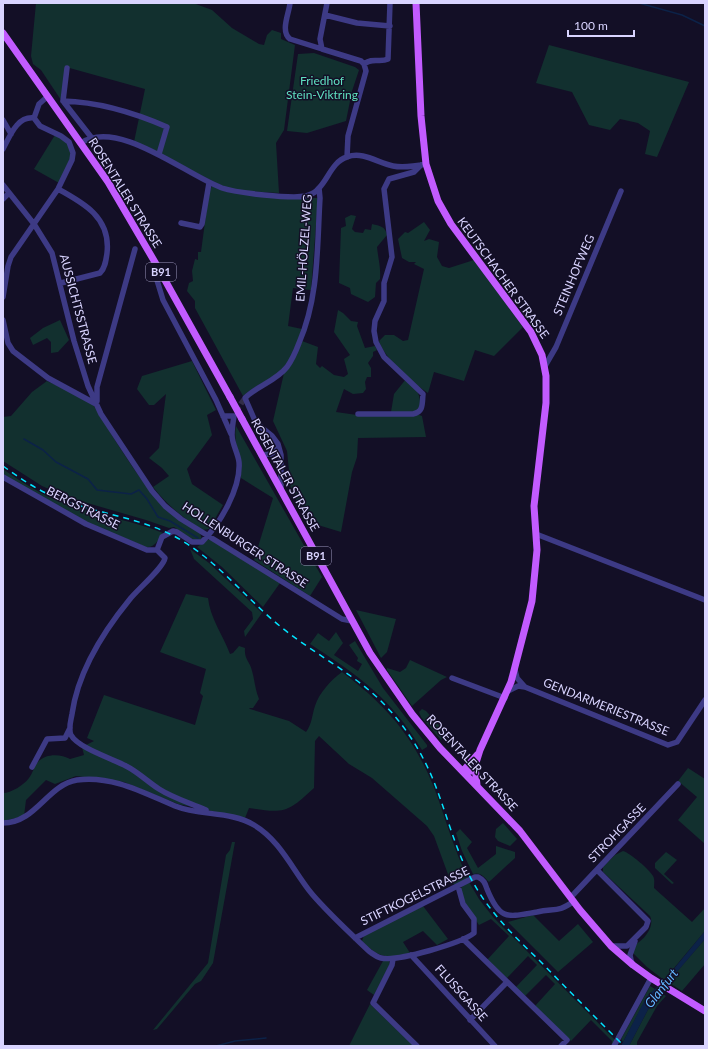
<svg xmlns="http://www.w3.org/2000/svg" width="708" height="1049" font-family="Lato,sans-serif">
<rect width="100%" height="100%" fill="#130f26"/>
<!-- green -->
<path fill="#12302f" d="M36,3H193L212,10L232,28L259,44L264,45L267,35L272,30L281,33V39L295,45L284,130L276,143L279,193L243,191L225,187L134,142L145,89L66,67L61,100L41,70L33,64L31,56Z
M549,45L689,82L657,157L645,154L650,131L638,123L620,119L610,130L589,125L572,92L536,83Z
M314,53L355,67L359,70L352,91L346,121L307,133L287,131L298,54Z
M55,135C82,146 68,164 59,183L34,169Z
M212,186C247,198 282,198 318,198L311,290L293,288L288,326L302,329C297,341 293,357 283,368C272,380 255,385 243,396L195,308V301L187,291L189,283L193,281L192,271L195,259L198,260V252H201L209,192Z
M351,215L356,216L352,229L355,232L363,233L365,229L371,230L372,224C380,226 385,226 387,235L377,247C378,258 381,267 380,279L376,283L375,297L368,302L351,294L350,288L339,283L341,228L346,226L345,218Z
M424,222L430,230L424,241L429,239L439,242L437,257L442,266L449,268L474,260L523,327L494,356L475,350L464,381L434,372L428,393C414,384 383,357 379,341L385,335H394L403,341L408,340L424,269L414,264L416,262H409L402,258L398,239L405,232L408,233Z
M338,310L343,313L351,321L358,322L357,326L365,348L375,346L377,350L373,352V356L368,363L371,368V377H367L365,382L366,389L363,393L353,394L344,389L336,412L357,415H419L422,416L426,437L358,438L357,457L352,472L341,532L308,522L291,490L287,451L273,421L284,373L302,341L318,347L316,364L320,368L322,366L334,375L344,377L348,374L344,359L350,355L334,332Z
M60,320L69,340L58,352L51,353V342L47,338L33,345L30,338L43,328Z
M192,361L216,410L207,415L212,435L187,469L192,484L223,505L209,529L203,530C182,517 169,507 153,487L169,476L162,468L149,458L159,448L166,394L154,405H149L137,389L142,376Z
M406,379C416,389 421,393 420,407L413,413L391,412L394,394Z
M47,381C57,386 85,396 91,403C100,412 106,426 113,437C139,477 158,509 200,533L202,539L195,542L174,527L169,528L146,520L70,498L42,486L3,461V417L11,416L32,392Z
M236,426L322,577L310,596L254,560L273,498L241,478C241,460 233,441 236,426Z
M3,469C20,481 37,492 56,500C91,515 129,519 163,533C158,540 155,548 146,547L89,523L3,475Z
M207,540H211L280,583L263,607L222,567L197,547Z
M190,549L209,563L262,613L245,637L244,631L253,619L252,612L194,559Z
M186,594L208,598C210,618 223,635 230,654L233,653L239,646L245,648C244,660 250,661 252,671C255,681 255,690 259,699L253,708H249L250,709L289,721L306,732C312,724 312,715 315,706C319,693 331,680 342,672C387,706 414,737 435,790C446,820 454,850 468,878L456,885L452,883L449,877L434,836L427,826L372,778L349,764L319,736L315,741L314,788C288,812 285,814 249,808L245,818L178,804L124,782L76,776L55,784L46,780L26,800L24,816L3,821V793C11,793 24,785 29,778C33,773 34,766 38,762C46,753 61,754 70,759L84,755L82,747L94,741L87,738L104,695L195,725L203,696L200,693L206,669L160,652Z
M356,610L396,619L387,652L381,658Z
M336,632L343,643L334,655L358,671L362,664L357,661L358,658L349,645L355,641L383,688L427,745V747L422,750C390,697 360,677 310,644L318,633L329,641Z
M410,660L447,677L441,680L412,706L387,670V668L400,672L406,668Z
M422,709L426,711L447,734L441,740L421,717L419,712Z
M688,768L705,779V844L678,820L697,797L678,781Z
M503,823L517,839L510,846L498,841L495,837L496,829Z
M460,829L472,842L467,848L478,868L496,854V846L515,852V858L489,882C483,876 481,872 473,874L462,851L456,833Z
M232,842H235L213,963L201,981L195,984L157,1029L153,1030L208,963L226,855L230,850Z
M623,851C630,853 649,869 653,876C655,879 654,884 654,888L692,922L705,908V931L664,980L647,967L633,953L636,944C645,939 655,926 650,916L603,872V867L615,855Z
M666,852L677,860L664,874L674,883L672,884L655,868V863Z
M469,882L479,899L493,917L615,1040L612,1046V1041L591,1020L571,1041L535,1006L555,984L546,975L525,996L516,987L537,965L528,956L507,978L487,960L509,936L491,919L479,925C475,918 457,896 461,888C463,885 467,884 469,882Z
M423,906L448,939L437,945L423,931L403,942L410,953C385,958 380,959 362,941L364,935Z
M533,915L559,941L578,924L593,942L558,972L508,922Z
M705,939V964L682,991L668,982Z
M383,961H389L390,964L374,995L367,990Z
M650,986L655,989L647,997L623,1042L621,1039Z
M659,992L666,996L657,1006L637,1042V1046H629L653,1000Z
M370,1004L414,1046H349Z"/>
<!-- water -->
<path fill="#0c2248" d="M705,931V939L653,1000L629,1046H621L647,996L663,982Z"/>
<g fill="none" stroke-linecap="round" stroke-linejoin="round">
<!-- stream -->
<path stroke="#0c2248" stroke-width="1.5" d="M639,3L682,15L705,26
M24,439L43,450L56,462L88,479L97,490L131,494L139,490L147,499L158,517L170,521L198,538
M216,1046L235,1041L266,1038"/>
<!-- minor-tunnel -->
<path stroke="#312d47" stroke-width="5.5" stroke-dasharray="5.5 3" stroke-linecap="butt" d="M236,411L245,398"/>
<!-- minor -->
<path stroke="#3d3a85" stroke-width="5.5" d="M290,3C289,14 280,31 290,39L322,49
M327,3L320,39L322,49L361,61L364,64
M325,15L357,23L390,26
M364,64C372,57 380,63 388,59L390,3
M63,101C98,102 135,113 167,127L159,154
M63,101L91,137
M63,101L67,68
M3,120L11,134
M81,143C118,118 186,175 222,188C237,193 291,199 306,196C310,195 316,192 319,188C328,179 333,161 347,157C363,151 378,163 393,166C403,168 416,166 426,164
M3,149C10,136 17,116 34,118
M347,157L348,136L366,71L364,64
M3,185L34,224L52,253L74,341L88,386L101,414L152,491L165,506L181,519L342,619L352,621
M58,189C84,203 111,218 107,253C106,261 105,268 100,273L61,283
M3,199L9,193
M181,223L200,227L202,224L209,183
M156,277L163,300L216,400L231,434
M3,297L8,266L11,257L58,189L72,160L73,153L69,142L61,136L40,126L34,118L39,104L47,97
M3,320L8,343L13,351L48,378L96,404
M545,366L556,347L621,191
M97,401V387L135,249
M358,414H413C424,412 422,403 423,394L384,357L376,342L374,331L375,321L384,301V283L392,257L384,189L389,179L414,172L421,165
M261,455L271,454L279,448
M3,477L86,524L147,550H157
M281,490V455L278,444L272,436L256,423L245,398C257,386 276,381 287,367C292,360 296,351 299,343C319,297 317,247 320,198L319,188
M536,534L705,600
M515,670L517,678L525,687
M452,678L505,698
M508,691L518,686L525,687L668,745L677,742L705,700
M32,767L47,739L65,738L70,728
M206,810C190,803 173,798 159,789C148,782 138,772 126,766C113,759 78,748 71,735C68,729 71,720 72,714C78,671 103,632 130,599C137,590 164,567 165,558L157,550L162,537L173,531L177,532L192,542H202C220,524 241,488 239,462C238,453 232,444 232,435C232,429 233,422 234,416H223
M3,823C36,823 47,785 77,780C112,775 144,793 175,806C200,816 231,811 254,825C281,841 293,871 312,894C330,915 350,933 370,952C373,954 377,957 381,958C397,962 462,943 474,933V919L463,904L458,886
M597,870L648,921L646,927L627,946H611
M571,897L678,784
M355,938L475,877H478C484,880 485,883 487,889C500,921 507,917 537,912C554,908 558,913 574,901
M463,939L567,1040L561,1046
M411,955L495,1046
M393,959L392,965L373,1003L417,1046
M632,965L630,955L635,941
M470,1020L507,982
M614,1046L651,978"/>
<!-- major -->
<path stroke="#c25bff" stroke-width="7" d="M416,3L421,116L426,164L438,201L451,224L531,332L542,355L546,376V403L534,506L537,550L532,601L511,682L480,750L475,766L471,771H463
M3,33L108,182L156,264L230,397
M242,419L370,653L412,714L440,748L520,831L580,910L611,946L633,965L651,978L705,1011
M475,766L477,785
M463,771L477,755"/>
<!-- rail -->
<path stroke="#00e5ff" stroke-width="1.5" stroke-dasharray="6 5" stroke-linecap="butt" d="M3,466C21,479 40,492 60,499C96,513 135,517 170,534C214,556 244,597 281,627C313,653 351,672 381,701C403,723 420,749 432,777C447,813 455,851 474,884C491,914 516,938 540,961C568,990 596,1018 624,1046"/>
<!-- major-bridge -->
<path stroke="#c25bff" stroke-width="7" d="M230,397L242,419"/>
</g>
<g text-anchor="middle" stroke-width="3" stroke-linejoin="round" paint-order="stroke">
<!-- shield labels -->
<g fill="#130f26" stroke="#9e99be" stroke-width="1">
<rect x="146" y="263" width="30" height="18" rx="3"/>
<rect x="301" y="547" width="30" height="18" rx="3"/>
</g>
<g font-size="11" font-weight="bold" fill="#d9d4ff">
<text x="161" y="276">B91</text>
<text x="316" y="560">B91</text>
</g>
<!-- park labels -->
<g font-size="12" fill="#5fe0c0" stroke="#130f26">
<text x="322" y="85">Friedhof<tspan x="322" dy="14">Stein-Viktring</tspan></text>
</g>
<!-- street labels -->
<g font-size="12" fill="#d9d4ff" stroke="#130f26">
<text transform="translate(125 193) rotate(58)" y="4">ROSENTALER STRASSE</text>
<text transform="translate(304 248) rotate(-86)" y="4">EMIL-HÖLZEL-WEG</text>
<text transform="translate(574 275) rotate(-67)" y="4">STEINHOFWEG</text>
<text transform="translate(503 278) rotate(54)" y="4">KEUTSCHACHER STRASSE</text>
<text transform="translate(78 309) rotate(75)" y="4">AUSSICHTSSTRASSE</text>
<text transform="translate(285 475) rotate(61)" y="4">ROSENTALER STRASSE</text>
<text transform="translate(83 508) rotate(27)" y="4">BERGSTRASSE</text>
<text transform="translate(245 545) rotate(33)" y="4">HOLLENBURGER STRASSE</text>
<text transform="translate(606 707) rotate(22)" y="4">GENDARMERIESTRASSE</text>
<text transform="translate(472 763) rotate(47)" y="4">ROSENTALER STRASSE</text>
<text transform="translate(617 833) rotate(-46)" y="4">STROHGASSE</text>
<text transform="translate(415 896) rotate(-26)" y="4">STIFTKOGELSTRASSE</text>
<text transform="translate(461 993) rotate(48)" y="4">FLUSSGASSE</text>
</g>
<!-- water labels -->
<g font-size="13" font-style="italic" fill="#62b6ff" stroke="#130f26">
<text transform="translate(661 988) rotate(-52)" y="5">Glanfurt</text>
</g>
</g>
<!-- border -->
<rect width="708" height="1049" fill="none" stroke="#d9d4ff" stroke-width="8"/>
<!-- scale -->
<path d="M568 30v6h66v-6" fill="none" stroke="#d9d4ff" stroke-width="2"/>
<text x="574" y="30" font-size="12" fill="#d9d4ff" stroke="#130f26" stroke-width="3" paint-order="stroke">100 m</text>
</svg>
